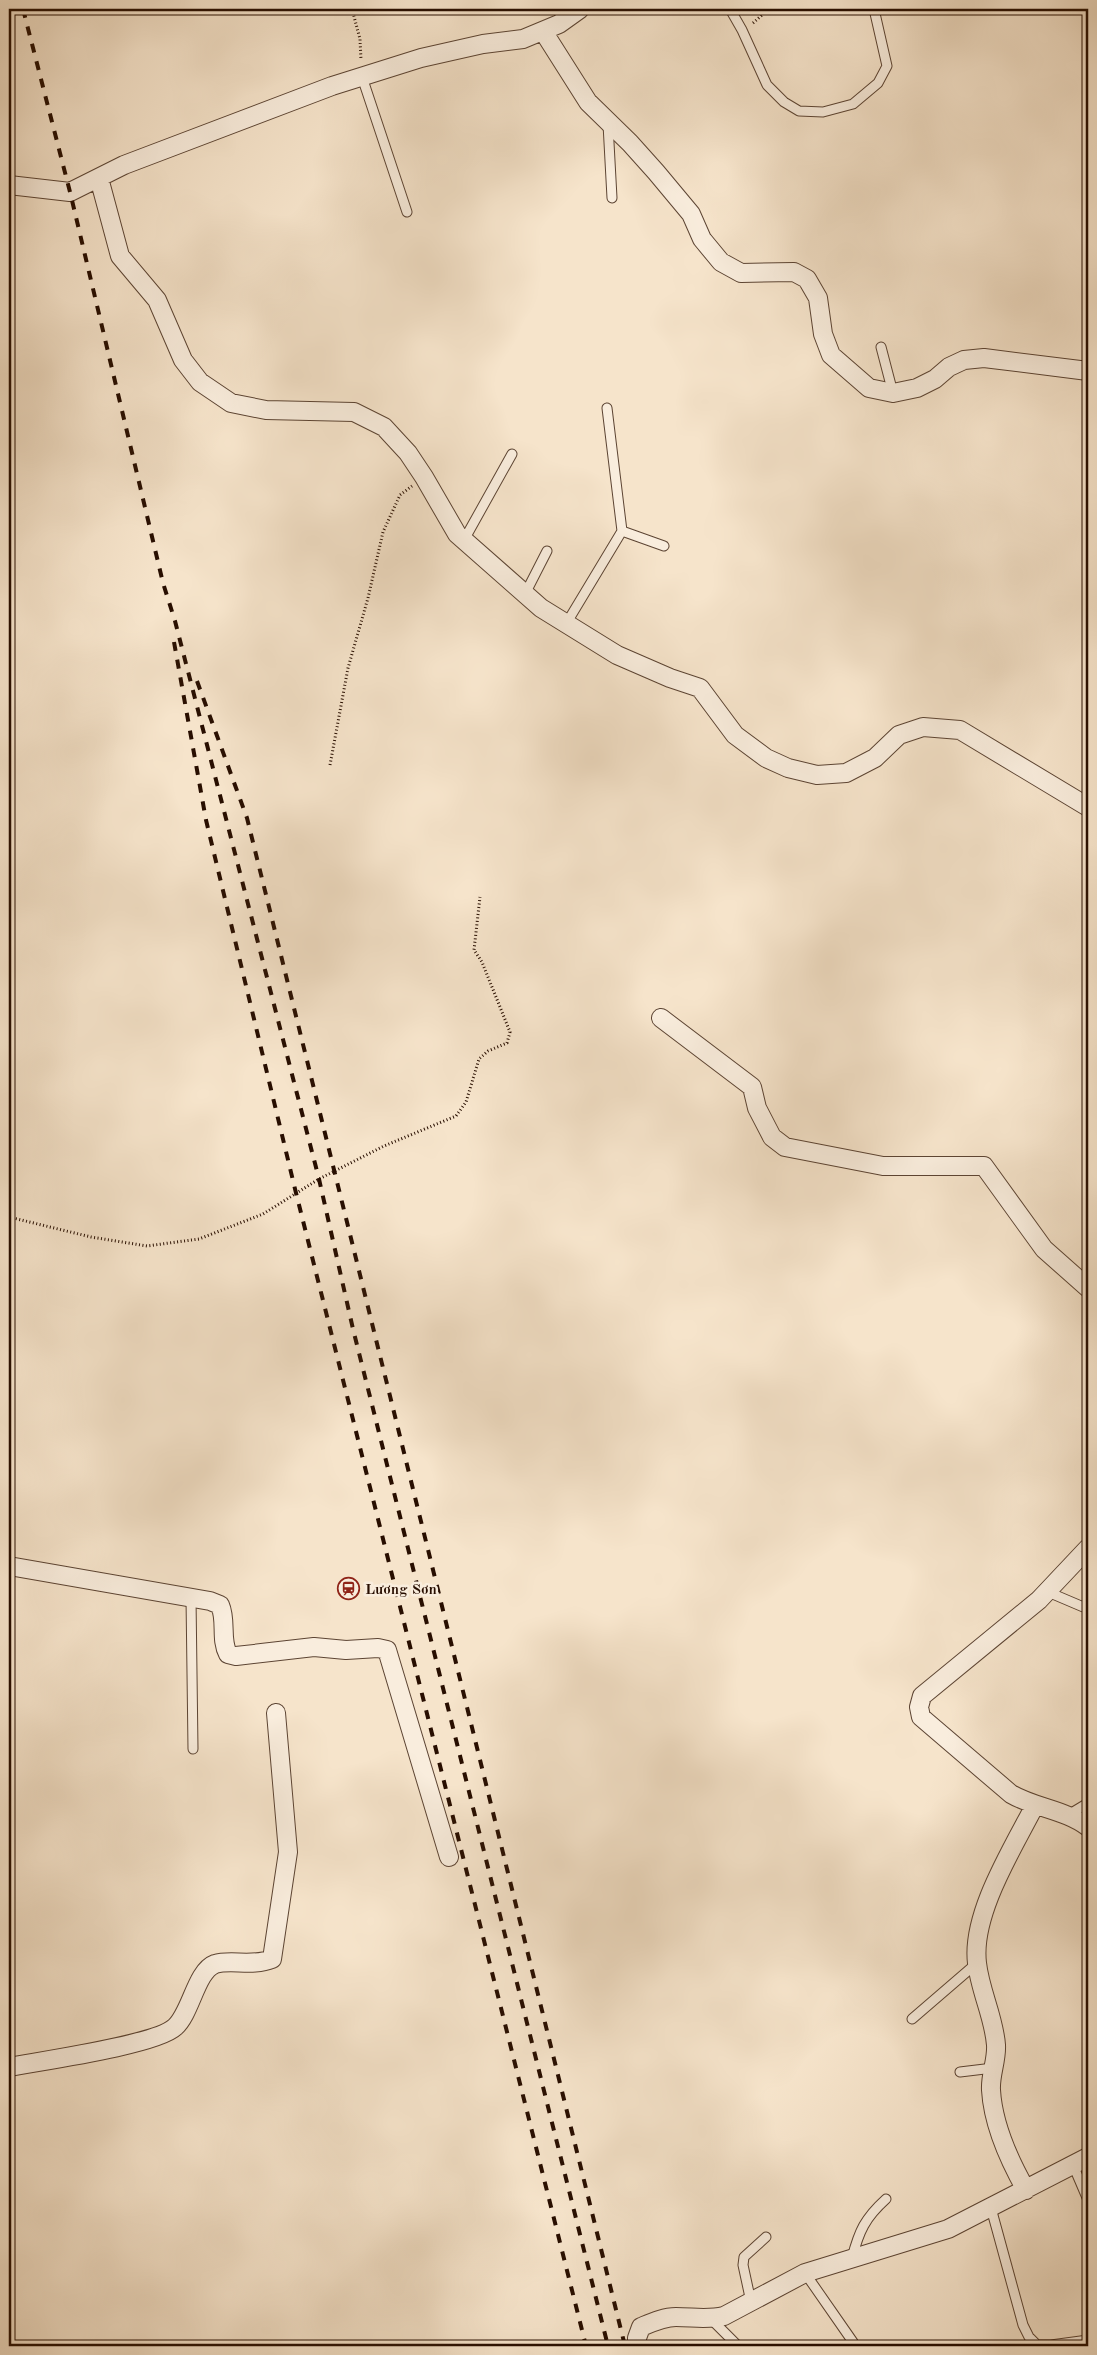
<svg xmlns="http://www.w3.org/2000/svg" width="1097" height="2355" font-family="'Old Standard TT',serif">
<rect width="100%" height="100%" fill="#f6e4cb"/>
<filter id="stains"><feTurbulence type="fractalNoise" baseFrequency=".004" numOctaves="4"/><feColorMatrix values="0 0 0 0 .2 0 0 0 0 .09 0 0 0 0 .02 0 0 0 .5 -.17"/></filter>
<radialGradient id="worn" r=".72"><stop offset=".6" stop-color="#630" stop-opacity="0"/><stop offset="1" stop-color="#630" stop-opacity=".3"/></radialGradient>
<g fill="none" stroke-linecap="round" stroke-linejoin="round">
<defs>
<path id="service" d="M730,9L742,30L767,85L784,102L799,111L823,112L853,104L878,83L887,66L874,9
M362,77L407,212
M608,124L612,198
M881,347L893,393
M622,531L664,546
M464,540L512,454
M525,594L547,551
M566,624L622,531L607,408
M1048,1592L1088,1609
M191,1598L193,1749
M1068,1815L1088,1803
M912,2019L977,1963
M960,2072L993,2068
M1073,2165L1088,2200
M991,2208L1023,2325L1029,2337L1037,2345H1051L1088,2340
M852,2258C859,2231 865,2218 886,2199
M805,2273L853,2342
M751,2302L743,2265L744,2257L766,2237
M711,2319L738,2346"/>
<path id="minor" d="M543,31L588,102L630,143L656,172L691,214L702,239L721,262L741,273L794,272L807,279L818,298L823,334L831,355L869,388L893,393L917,388L935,379L949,367L964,360L984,358L1088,371
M99,178L120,256L157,300L183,360L200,382L231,403L266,410L354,412L384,427L408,453L424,477L457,534L541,608L617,655L670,678L700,688L735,735L766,758L788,768L817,775L846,773L875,758L899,735L923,727L960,730L1088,807
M9,185L70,192L124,165L332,86L421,58L483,44L523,39L559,24L580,9
M661,1018L752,1087L757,1108L772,1137L785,1147L883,1166H984L1044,1249L1088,1288
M1088,1548L1039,1600L922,1696L919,1707L921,1717L1011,1794C1035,1808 1066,1810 1088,1827
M9,1566L210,1601L220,1605C227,1621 220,1639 228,1654L236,1656L314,1647L346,1650L378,1648L387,1650L449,1857
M9,2067C40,2061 156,2045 175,2027C191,2013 196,1971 215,1964C231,1959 252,1967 272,1959L288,1852L276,1713
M1026,2190C1009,2160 993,2125 991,2090C990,2075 997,2060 996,2045C994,2017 980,1991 977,1963C971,1914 1013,1848 1035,1805
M637,2346V2338L641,2327C653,2322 664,2317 676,2317C693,2317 708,2320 724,2316L805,2273L948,2229L1088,2157"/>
</defs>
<!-- service casing -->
<use href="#service" stroke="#5c4433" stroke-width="11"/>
<!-- minor casing -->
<use href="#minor" stroke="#5c4433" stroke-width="20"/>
<!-- path -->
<path stroke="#280e00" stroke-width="3" stroke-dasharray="1 2.5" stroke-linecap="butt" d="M352,9L360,39L361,60
M753,23L769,9
M330,765L348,668L368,598L383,532L400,495L412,486
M9,1217L91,1237L147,1246L199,1239L263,1214L319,1179L384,1146L456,1116L466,1102L479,1059L488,1051L507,1043L510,1032L482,962L474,950L480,897"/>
<!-- service -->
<use href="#service" stroke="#f9eddd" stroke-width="9"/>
<!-- minor -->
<use href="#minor" stroke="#f9eddd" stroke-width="18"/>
<!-- rail -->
<path stroke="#280e00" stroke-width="4" stroke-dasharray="9 9" stroke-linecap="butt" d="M23,9L70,192L163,583L175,621L319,1179L353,1329L608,2346
M174,642L206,820L296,1193L586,2346
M197,681L247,818L625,2346"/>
</g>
<!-- icons -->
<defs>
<symbol id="station-ring" viewBox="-11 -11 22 22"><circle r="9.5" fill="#f9eddd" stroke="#8f2418" stroke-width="1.5"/><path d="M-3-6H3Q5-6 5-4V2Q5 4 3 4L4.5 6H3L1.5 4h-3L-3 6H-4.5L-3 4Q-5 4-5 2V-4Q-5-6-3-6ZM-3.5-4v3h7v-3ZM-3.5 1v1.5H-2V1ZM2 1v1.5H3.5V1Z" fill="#8f2418"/></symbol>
</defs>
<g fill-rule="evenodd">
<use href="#station-ring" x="336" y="1576" width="25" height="25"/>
</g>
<g text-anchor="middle" stroke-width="5" stroke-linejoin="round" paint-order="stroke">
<!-- poi labels -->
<g font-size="15" font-weight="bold" fill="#280e00" stroke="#f9eddd" text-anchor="start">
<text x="365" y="1594">Lương Sơn</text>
</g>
</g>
<!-- margin -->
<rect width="1097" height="2355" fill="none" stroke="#f6e4cb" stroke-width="30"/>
<rect x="10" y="10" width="1077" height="2335" fill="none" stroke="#280e00" stroke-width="2.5"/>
<rect x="15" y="15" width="1067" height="2325" fill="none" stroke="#280e00"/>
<rect width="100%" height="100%" filter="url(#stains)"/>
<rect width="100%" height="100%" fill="url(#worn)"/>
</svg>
